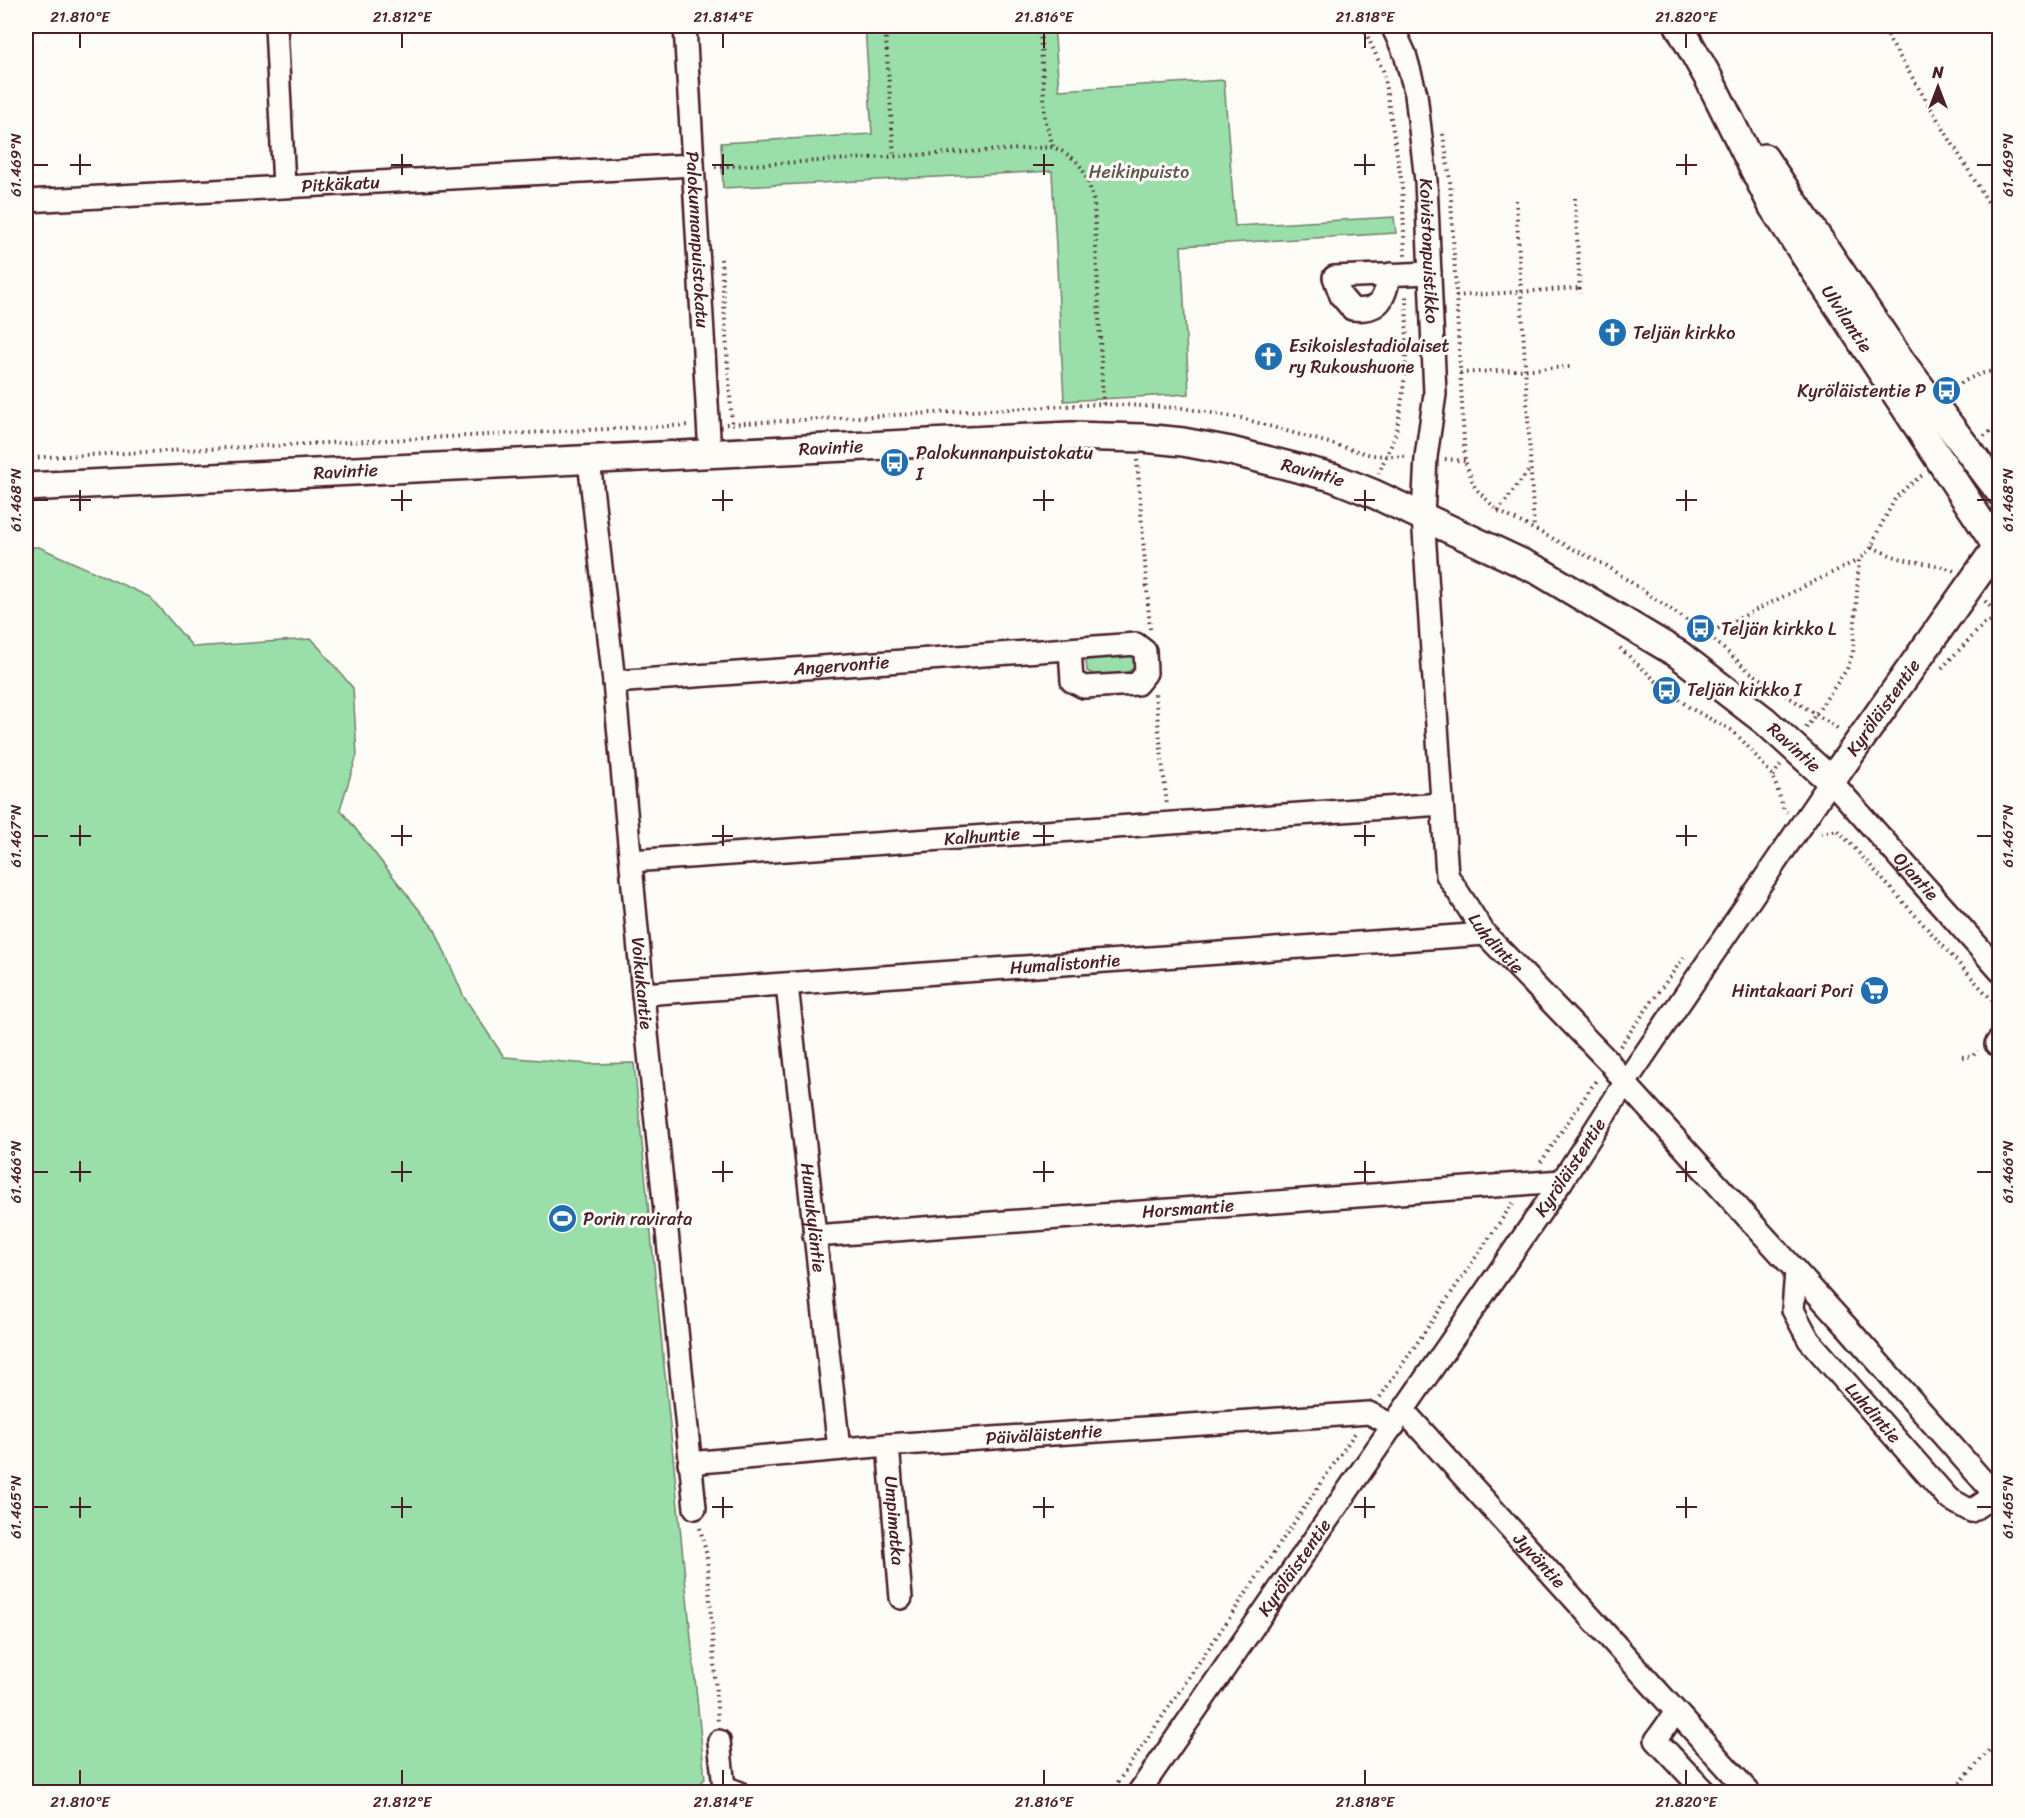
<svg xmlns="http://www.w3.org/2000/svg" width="2025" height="1818" font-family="Sriracha,sans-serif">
<rect width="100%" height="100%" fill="#fdfcf7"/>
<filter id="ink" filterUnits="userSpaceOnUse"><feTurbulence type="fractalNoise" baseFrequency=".0167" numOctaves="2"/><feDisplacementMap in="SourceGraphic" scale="12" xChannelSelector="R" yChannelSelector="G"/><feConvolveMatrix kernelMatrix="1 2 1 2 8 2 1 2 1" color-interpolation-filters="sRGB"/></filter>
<g filter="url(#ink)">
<!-- green -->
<path fill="#9adeaa" stroke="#727e6a" stroke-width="1.5" d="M865,26H1054L1059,90L1224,80L1235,226L1394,217L1396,233L1181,246L1189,394L1064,401L1052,171L723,188L721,143L872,134Z
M26,547H39L150,597L193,647L312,639L353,688L357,755L340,809L435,930L464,997L504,1057L589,1064L634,1063L705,1779L691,1792H26Z
M1128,654L1134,659V667C1124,679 1100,679 1087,671L1086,661L1090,655Z"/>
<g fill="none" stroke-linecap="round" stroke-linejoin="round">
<defs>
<g id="minor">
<path d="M276,26L284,186"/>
<path id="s1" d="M685,26L710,454"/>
<path id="s2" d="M1392,26L1405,54L1416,94L1426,181L1435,394L1426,457L1423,516L1447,875L1485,934L1609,1062L1625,1083L1847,1327L2000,1500"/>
<path id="s3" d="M26,201L693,165"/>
<path d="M1390,274C1384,299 1381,312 1352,309L1341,296L1334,277L1430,273"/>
<path id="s4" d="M589,460L614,682L643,994L695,1508"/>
<path id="s5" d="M614,682L1136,644L1145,651L1146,673L1137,684L1084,687L1072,681L1070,649"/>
<path id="s6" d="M631,861L1442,804"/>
<path id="s7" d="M787,985L839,1449"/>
<path id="s8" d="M643,994L1485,934"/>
<path d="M1996,1044L2000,1039"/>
<path id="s9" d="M814,1236L1562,1181"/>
<path id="s10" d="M1796,1271L1793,1310L1809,1340L1948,1498L1971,1511L1986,1501L1993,1493"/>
<path id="s11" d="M1404,1411L1749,1792"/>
<path id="s12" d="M888,1445L901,1598"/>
<path id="s13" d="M689,1463L888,1445L1369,1413L1394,1426"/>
<path d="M1676,1712L1656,1740L1705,1792"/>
<path d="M719,1741L724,1787L738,1792"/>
<path id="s14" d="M1139,1792L1562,1181L1625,1083L1831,781L2000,971"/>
</g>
<g id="major">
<path id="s15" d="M1679,26L1709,79L1773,207L2000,551"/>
<path d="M1764,158L1902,363L2000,492"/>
<path id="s16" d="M26,487L1071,436L1143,438L1183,442L1231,451L1332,477L1372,493L1539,571L1678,654L1765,721L1831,781L1997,547"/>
</g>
</defs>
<!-- minor casing -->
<use href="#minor" stroke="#4a1f2b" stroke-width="26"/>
<!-- major casing -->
<use href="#major" stroke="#4a1f2b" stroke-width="32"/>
<!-- path -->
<path stroke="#4a1f2b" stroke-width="4" stroke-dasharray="1.5 4.5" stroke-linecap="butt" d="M885,26L894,156
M1040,26L1045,118L1053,147
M1363,26L1383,71L1402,184L1405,256
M1881,26L2000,222
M1443,134L1450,180L1465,461L1475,488L1498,511L1607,566L1707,634L1750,672L1840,730
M715,167L1053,147C1083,160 1086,172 1094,203L1103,404
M1575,198L1580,294
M1516,200L1534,529
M721,259L732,425
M1456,296L1579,288
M1460,373L1570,367
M1950,389C1965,381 1983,369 2000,372
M726,424L1103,404L1182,408L1241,418L1371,455L1408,457
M1984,436L2000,425
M26,458L688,425
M1445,459L1465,461
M1137,460L1150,629
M1379,474C1383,461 1391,448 1395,435C1406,391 1408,342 1406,296
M1498,511L1530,469
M1872,547C1885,553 1898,559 1912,561C1926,564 1941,565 1954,571
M1985,601L2000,617
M1707,634L1858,560
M1620,648L1657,682L1690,708L1731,730L1742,740L1773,776L1784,810L1787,812
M1942,668L1984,624L2000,617
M1155,694L1167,806
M1806,728L1847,669L1853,652L1859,560L1872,547L1876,535L1896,497L1909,485L1924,474
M1773,776L1781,764
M1821,833L1838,830L2000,1009
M1620,1046L1684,957
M1962,1057L1973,1056L1977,1050
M1541,1162L1597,1079
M1380,1397L1513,1203
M700,1528L707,1556L718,1723
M1111,1792L1355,1433
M1952,1792L2000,1738"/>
<!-- minor -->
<use href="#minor" stroke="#fdfcf7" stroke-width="21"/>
<!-- major -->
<use href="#major" stroke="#fdfcf7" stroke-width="27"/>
</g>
</g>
<!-- ticks -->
<path fill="none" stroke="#4a1f2b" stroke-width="2" d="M80,33V48M402,33V48M723,33V48M1044,33V48M1365,33V48M1686,33V48M80,154V175M402,154V175M723,154V175M1044,154V175M1365,154V175M1686,154V175M33,165H48M70,165H91M391,165H412M712,165H733M1033,165H1054M1354,165H1375M1676,165H1697M1977,165H1992M80,490V511M402,490V511M723,490V511M1044,490V511M1365,490V511M1686,490V511M33,500H48M70,500H91M391,500H412M712,500H733M1033,500H1054M1354,500H1375M1676,500H1697M1977,500H1992M80,825V846M402,825V846M723,825V846M1044,825V846M1365,825V846M1686,825V846M33,836H48M70,836H91M391,836H412M712,836H733M1033,836H1054M1354,836H1375M1676,836H1697M1977,836H1992M80,1161V1182M402,1161V1182M723,1161V1182M1044,1161V1182M1365,1161V1182M1686,1161V1182M33,1172H48M70,1172H91M391,1172H412M712,1172H733M1033,1172H1054M1354,1172H1375M1676,1172H1697M1977,1172H1992M80,1497V1518M402,1497V1518M723,1497V1518M1044,1497V1518M1365,1497V1518M1686,1497V1518M33,1507H48M70,1507H91M391,1507H412M712,1507H733M1033,1507H1054M1354,1507H1375M1676,1507H1697M1977,1507H1992M80,1770V1785M402,1770V1785M723,1770V1785M1044,1770V1785M1365,1770V1785M1686,1770V1785"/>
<!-- icons -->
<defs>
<symbol id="church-disc" viewBox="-11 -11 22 22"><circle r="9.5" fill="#1f6fb2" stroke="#fdfcf7"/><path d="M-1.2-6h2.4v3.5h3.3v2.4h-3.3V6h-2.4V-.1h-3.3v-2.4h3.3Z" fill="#fff"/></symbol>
<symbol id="bus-disc" viewBox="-11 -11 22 22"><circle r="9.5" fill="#1f6fb2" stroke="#fdfcf7"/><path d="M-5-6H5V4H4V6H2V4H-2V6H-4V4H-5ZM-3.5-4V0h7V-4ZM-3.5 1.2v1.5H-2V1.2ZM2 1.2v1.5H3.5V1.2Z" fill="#fff"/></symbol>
<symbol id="supermarket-disc" viewBox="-11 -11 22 22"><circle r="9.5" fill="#1f6fb2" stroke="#fdfcf7"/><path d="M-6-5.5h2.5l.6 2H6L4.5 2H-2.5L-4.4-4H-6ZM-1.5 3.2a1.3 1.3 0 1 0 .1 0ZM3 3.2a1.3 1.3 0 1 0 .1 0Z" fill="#fff"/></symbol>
<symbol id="stadium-disc" viewBox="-11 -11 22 22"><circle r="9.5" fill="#1f6fb2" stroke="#fdfcf7"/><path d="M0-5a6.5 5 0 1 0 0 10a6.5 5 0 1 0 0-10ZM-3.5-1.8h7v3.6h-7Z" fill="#fff"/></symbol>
</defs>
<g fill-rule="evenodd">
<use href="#church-disc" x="1596" y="316" width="33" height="33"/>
<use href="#church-disc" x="1252" y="340" width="33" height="33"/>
<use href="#bus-disc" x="1930" y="374" width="33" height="33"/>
<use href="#bus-disc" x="878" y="446" width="33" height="33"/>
<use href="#bus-disc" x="1684" y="612" width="33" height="33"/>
<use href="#bus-disc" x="1650" y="674" width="33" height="33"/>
<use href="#supermarket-disc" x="1858" y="974" width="33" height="33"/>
<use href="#stadium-disc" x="546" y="1202" width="33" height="33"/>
</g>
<g text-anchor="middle" stroke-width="6" stroke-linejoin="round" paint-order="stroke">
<!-- park labels -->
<g font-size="18" fill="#625851" stroke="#fdfcf7">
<text x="1139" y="178">Heikinpuisto</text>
</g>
<!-- street labels -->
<g font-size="18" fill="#4a1f2b" stroke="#fdfcf7">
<text dy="6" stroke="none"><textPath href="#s3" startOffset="315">Pitkäkatu</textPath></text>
<text dy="6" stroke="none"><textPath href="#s1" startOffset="214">Palokunnanpuistokatu</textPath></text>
<text dy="6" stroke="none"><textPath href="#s2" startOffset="230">Koivistonpuistikko</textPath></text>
<text dy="6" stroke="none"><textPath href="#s15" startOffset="338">Ulvilantie</textPath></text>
<text dy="6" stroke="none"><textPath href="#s16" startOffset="806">Ravintie</textPath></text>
<text dy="6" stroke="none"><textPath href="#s16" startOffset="320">Ravintie</textPath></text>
<text dy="6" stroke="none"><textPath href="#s16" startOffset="1292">Ravintie</textPath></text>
<text dy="6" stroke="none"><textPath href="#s5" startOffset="228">Angervontie</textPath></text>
<text dy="6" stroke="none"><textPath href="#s16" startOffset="1990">Kyröläistentie</textPath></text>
<text dy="6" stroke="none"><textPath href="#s16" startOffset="1850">Ravintie</textPath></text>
<text dy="6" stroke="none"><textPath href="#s6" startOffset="352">Kalhuntie</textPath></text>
<text dy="6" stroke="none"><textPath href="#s14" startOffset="1353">Ojantie</textPath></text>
<text dy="6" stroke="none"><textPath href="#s2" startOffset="940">Luhdintie</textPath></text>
<text dy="6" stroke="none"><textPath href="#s8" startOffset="423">Humalistontie</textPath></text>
<text dy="6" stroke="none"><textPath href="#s4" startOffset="526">Voikukantie</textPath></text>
<text dy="6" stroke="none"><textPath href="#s14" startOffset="759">Kyröläistentie</textPath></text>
<text dy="6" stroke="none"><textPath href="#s9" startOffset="375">Horsmantie</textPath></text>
<text dy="6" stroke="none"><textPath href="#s7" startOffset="234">Humukyläntie</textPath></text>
<text dy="6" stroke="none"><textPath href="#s10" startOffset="170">Luhdintie</textPath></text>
<text dy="6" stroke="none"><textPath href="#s13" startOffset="356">Päiväläistentie</textPath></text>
<text dy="6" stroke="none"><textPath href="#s12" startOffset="76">Umpimatka</textPath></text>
<text dy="6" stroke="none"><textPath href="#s11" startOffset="202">Jyväntie</textPath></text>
<text dy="6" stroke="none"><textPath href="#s14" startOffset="273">Kyröläistentie</textPath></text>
</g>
<!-- poi labels -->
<g font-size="18" fill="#4a1f2b" stroke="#fdfcf7" text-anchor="start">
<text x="1633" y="339">Teljän kirkko</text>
<text x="1289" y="352">Esikoislestadiolaiset<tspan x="1289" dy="21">ry Rukoushuone</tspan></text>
<text x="1926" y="397" text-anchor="end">Kyröläistentie P</text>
<text x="916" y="459">Palokunnanpuistokatu<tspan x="916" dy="21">I</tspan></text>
<text x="1721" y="635">Teljän kirkko L</text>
<text x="1687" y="696">Teljän kirkko I</text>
<text x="1853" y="997" text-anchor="end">Hintakaari Pori</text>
<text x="583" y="1225">Porin ravirata</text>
</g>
</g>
<!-- margin -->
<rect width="2025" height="1818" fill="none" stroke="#fdfcf7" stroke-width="66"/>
<!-- north arrow -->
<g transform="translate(1938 87)" stroke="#fdfcf7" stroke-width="4.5" paint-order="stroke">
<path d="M0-4.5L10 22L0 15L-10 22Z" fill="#4a1f2b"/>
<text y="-9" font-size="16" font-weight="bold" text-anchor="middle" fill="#4a1f2b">N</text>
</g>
<rect x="33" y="33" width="1959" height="1752" fill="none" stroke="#4a1f2b" stroke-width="2"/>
<g font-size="15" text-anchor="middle" fill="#4a1f2b">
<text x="80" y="22">21.810°E</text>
<text x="402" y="22">21.812°E</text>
<text x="723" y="22">21.814°E</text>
<text x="1044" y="22">21.816°E</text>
<text x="1365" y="22">21.818°E</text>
<text x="1686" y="22">21.820°E</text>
<text transform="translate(16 165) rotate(-90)" y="5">61.469°N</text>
<text transform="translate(2008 165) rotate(-90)" y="5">61.469°N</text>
<text transform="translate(16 500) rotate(-90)" y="5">61.468°N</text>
<text transform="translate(2008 500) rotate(-90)" y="5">61.468°N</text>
<text transform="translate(16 836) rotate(-90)" y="5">61.467°N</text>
<text transform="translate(2008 836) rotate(-90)" y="5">61.467°N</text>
<text transform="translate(16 1172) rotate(-90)" y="5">61.466°N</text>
<text transform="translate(2008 1172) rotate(-90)" y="5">61.466°N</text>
<text transform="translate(16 1507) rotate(-90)" y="5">61.465°N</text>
<text transform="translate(2008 1507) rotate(-90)" y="5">61.465°N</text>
<text x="80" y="1807">21.810°E</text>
<text x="402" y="1807">21.812°E</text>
<text x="723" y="1807">21.814°E</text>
<text x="1044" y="1807">21.816°E</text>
<text x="1365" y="1807">21.818°E</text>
<text x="1686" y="1807">21.820°E</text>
</g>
</svg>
